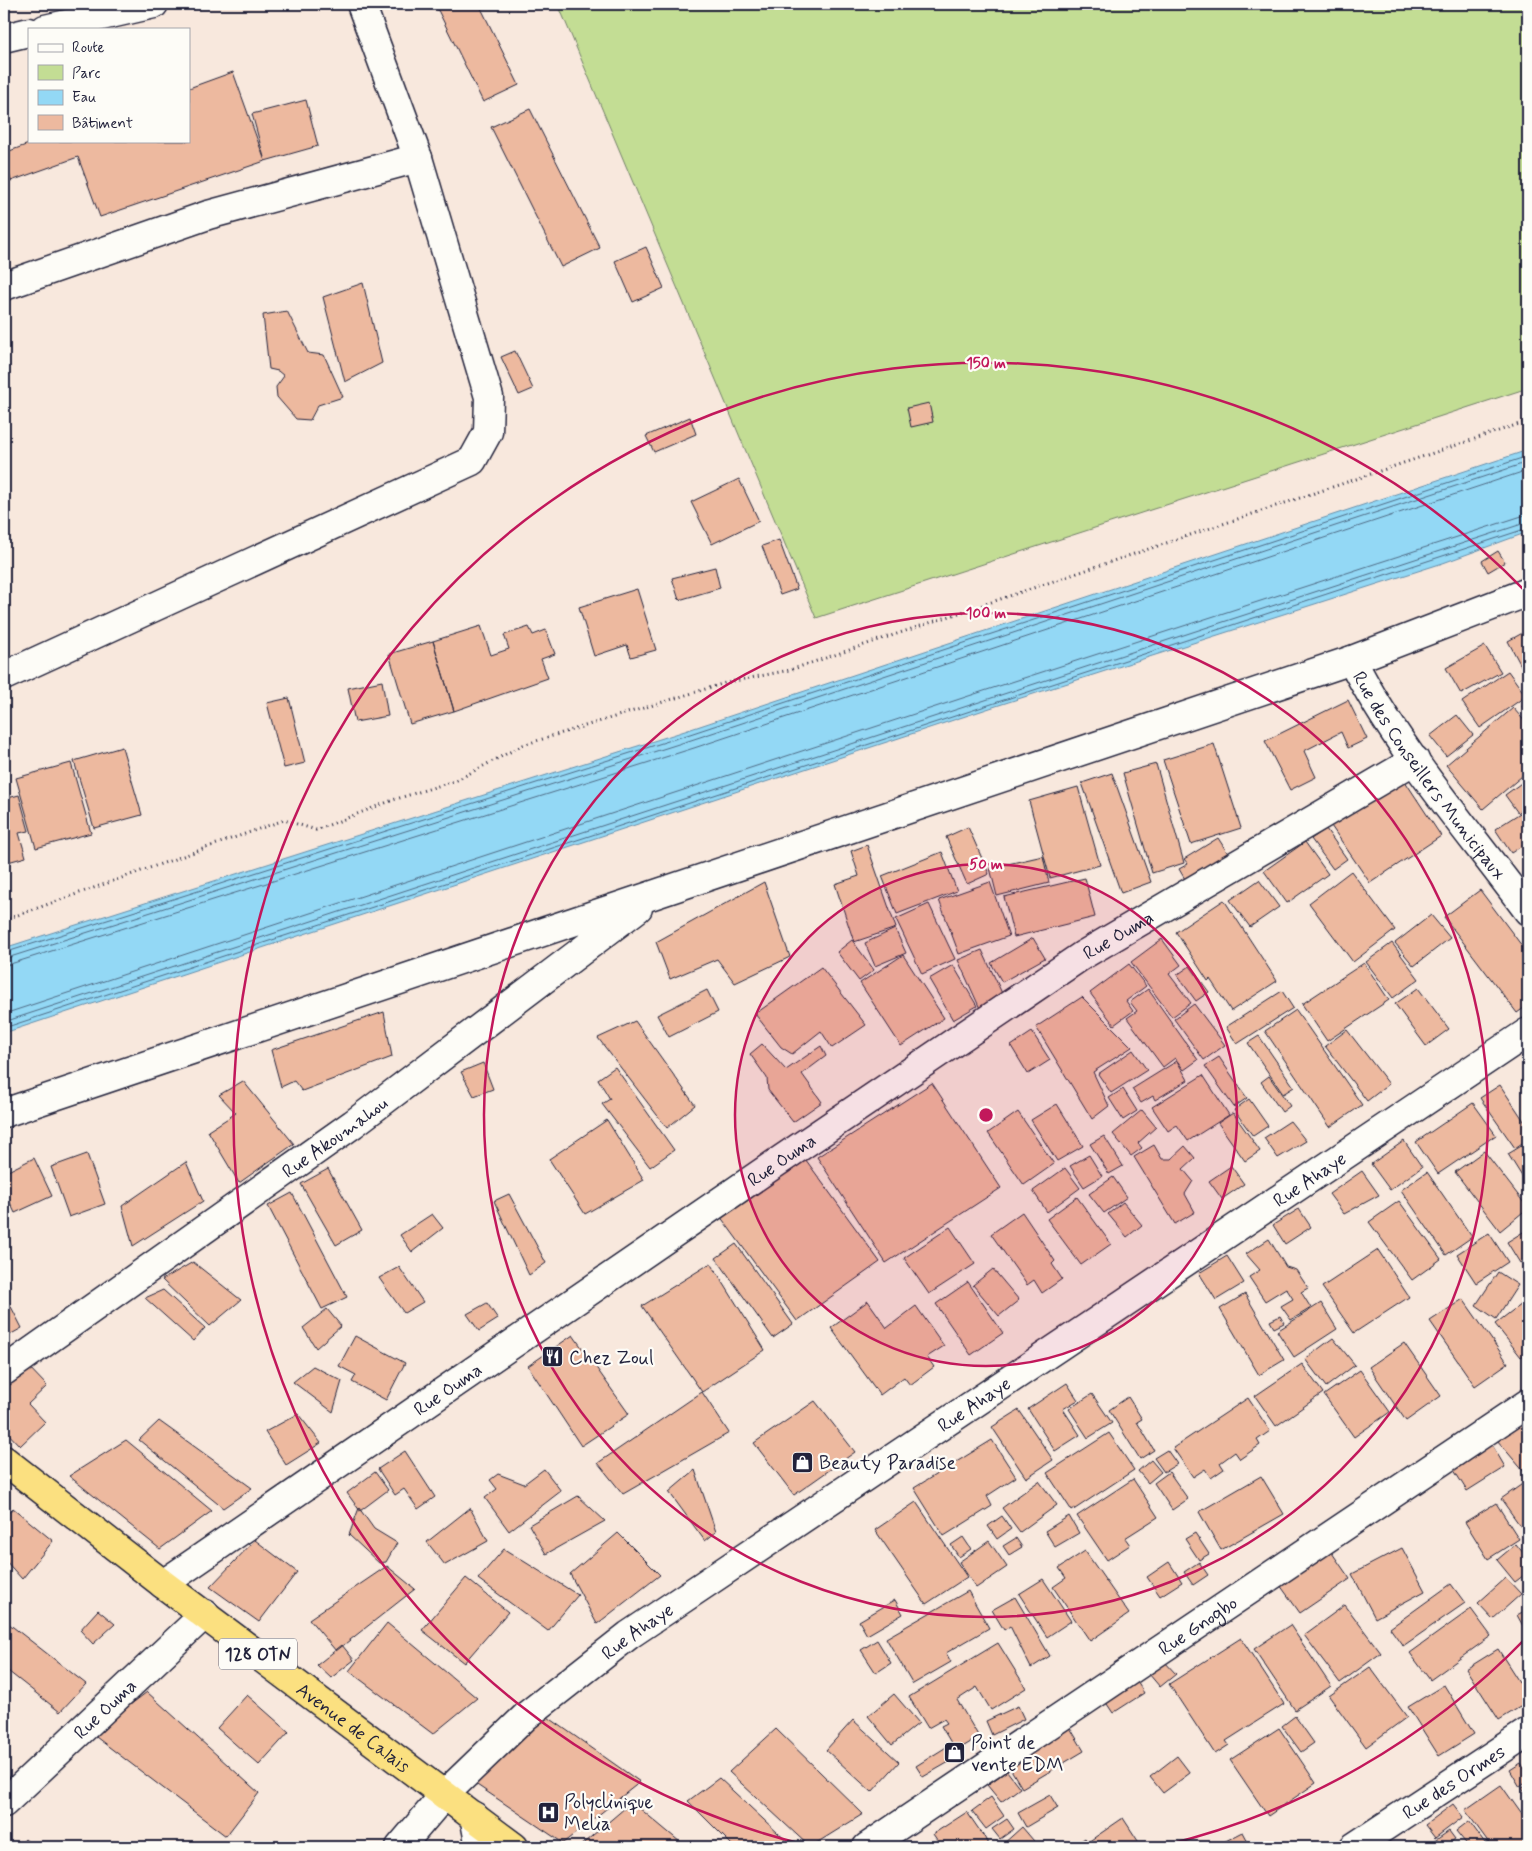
<svg xmlns="http://www.w3.org/2000/svg" width="1532" height="1851" font-family="Mynerve,sans-serif">
<rect width="100%" height="100%" fill="#f8e8dd"/>
<filter id="ink" filterUnits="userSpaceOnUse"><feTurbulence type="fractalNoise" baseFrequency=".02" numOctaves="2"/><feDisplacementMap in="SourceGraphic" scale="10" xChannelSelector="R" yChannelSelector="G"/><feConvolveMatrix kernelMatrix="1 2 1 2 8 2 1 2 1" color-interpolation-filters="sRGB"/></filter>
<g filter="url(#ink)">
<!-- green -->
<path fill="#c3dd94" stroke="#728068" d="M558,4H1528V388L816,618Z"/>
<!-- water -->
<path fill="#93d8f5" stroke="#668fab" d="M1528,450V532L1443,563L996,706L4,1033V948L688,730Z"/>
<g fill="none" stroke-linecap="round" stroke-linejoin="round">
<!-- shore -->
<path stroke="#4f6b85" stroke-width="1" d="M4,953L690,734L1528,456
M4,959L691,740L1528,462
M4,966L694,748L1528,470
M4,1014L990,689L1528,514
M4,1022L1528,522
M4,1028L1528,528"/>
</g>
<!-- building -->
<path fill="#edb99f" stroke="#22223b" d="M435,4H479L519,85L483,102Z
M233,72L265,161L100,217L78,157L11,181L4,153L37,141H189V88Z
M306,100L318,146L265,161L252,114Z
M530,109L600,248L561,267L491,127Z
M646,247L664,288L633,302L615,261Z
M363,283L382,363L345,382L323,297Z
M287,311L308,353L324,355L343,397L318,405L310,420L296,419L277,397L276,387L284,376L278,371L269,369L263,315Z
M515,351L533,389L519,395L501,357Z
M929,403L933,422L911,427L907,408Z
M690,417L696,434L654,452L646,436Z
M739,479L759,521L712,544L691,502Z
M779,540L797,589L780,595L762,546Z
M1498,551L1505,562L1488,572L1482,561Z
M715,567L720,588L679,600L672,578Z
M637,589L656,650L631,657L627,645L594,656L579,607Z
M481,626L491,655L509,649L504,635L529,627L533,635L546,630L555,654L541,659L548,678L454,711L433,641Z
M1528,630V679L1508,641Z
M433,641L454,711L410,724L389,654Z
M1485,646L1501,672L1461,694L1446,668Z
M1508,671L1526,696L1480,728L1462,702Z
M382,681L388,716L355,722L348,688Z
M289,698L305,763L284,768L267,703Z
M1348,700L1367,739L1348,748L1341,732L1304,751L1316,777L1290,790L1265,741Z
M1528,702V717L1522,706Z
M1513,708L1528,725V771L1483,809L1446,765Z
M1457,715L1473,735L1446,756L1430,736Z
M1214,744L1241,828L1191,844L1163,760Z
M122,747L142,815L94,828L74,761Z
M71,763L91,833L36,848L16,778Z
M1156,764L1184,863L1152,873L1123,773Z
M1399,772L1441,836L1370,883L1327,820Z
M1112,773L1151,882L1121,893L1082,783Z
M1528,778V805L1518,813L1505,795Z
M1078,787L1100,865L1050,878L1029,801Z
M19,795L29,831L19,833L26,857L4,863V799Z
M1528,808V842L1511,853L1495,829Z
M968,827L989,874L967,884L946,837Z
M1326,829L1347,859L1333,869L1311,839Z
M1218,838L1229,855L1186,881L1179,869L1188,864L1184,859Z
M1305,842L1328,874L1287,903L1264,871Z
M867,845L896,928L854,942L835,884L859,876L851,851Z
M942,852L957,891L897,914L882,876Z
M1043,856L1049,883L997,896L990,868Z
M1351,871L1395,930L1353,962L1309,903Z
M1085,878L1095,917L1014,937L1004,897Z
M1259,880L1279,907L1250,927L1230,900Z
M764,882L790,957L735,983L717,959L670,979L656,942Z
M990,882L1009,936L959,954L939,900Z
M1480,890L1528,954V1005L1517,1013L1444,917Z
M1224,900L1277,981L1231,1011L1210,979L1208,981L1176,932Z
M929,904L955,959L922,974L896,919Z
M1431,915L1450,938L1414,966L1395,943Z
M895,929L906,953L875,966L865,943Z
M1033,938L1045,958L1002,982L991,963Z
M1162,939L1181,965L1169,974L1191,1003L1172,1017L1131,962Z
M852,940L874,970L859,981L837,952Z
M1392,943L1419,979L1393,998L1366,962Z
M982,950L1006,1002L982,1013L958,960Z
M903,955L944,1018L901,1046L860,983Z
M1364,963L1389,1000L1327,1041L1302,1004Z
M1129,964L1146,986L1126,1001L1133,1011L1114,1025L1090,993Z
M953,965L977,1006L953,1020L929,979Z
M1190,966L1209,992L1196,1001L1177,975Z
M821,967L866,1025L832,1048L821,1031L792,1054L781,1047L755,1014Z
M1418,988L1449,1029L1426,1046L1395,1004Z
M1148,989L1198,1060L1184,1070L1175,1058L1163,1067L1127,1018L1137,1011L1130,1002Z
M707,990L718,1012L669,1037L657,1015Z
M1282,991L1293,1008L1237,1044L1226,1027Z
M1082,997L1132,1047L1093,1072L1109,1106L1092,1119L1036,1027Z
M1194,1004L1225,1045L1204,1060L1174,1019Z
M1296,1010L1362,1105L1330,1127L1265,1031Z
M384,1012L392,1057L302,1091L294,1081L281,1087L271,1050Z
M635,1021L695,1105L667,1128L598,1038Z
M1347,1030L1389,1084L1367,1101L1325,1046Z
M1032,1032L1050,1060L1028,1074L1011,1046Z
M1259,1036L1294,1087L1283,1094L1248,1043Z
M762,1044L786,1070L821,1046L826,1056L802,1074L822,1102L793,1122L768,1090L767,1078L750,1054Z
M1133,1050L1147,1070L1111,1093L1098,1074Z
M1219,1057L1247,1098L1234,1107L1205,1066Z
M1177,1061L1188,1080L1155,1100L1153,1096L1141,1103L1132,1089Z
M483,1063L493,1089L474,1096L461,1072Z
M615,1067L674,1150L650,1167L602,1104L610,1099L598,1079Z
M1203,1075L1229,1115L1188,1141L1177,1125L1168,1131L1152,1107Z
M1269,1076L1290,1106L1282,1112L1261,1082Z
M243,1081L294,1144L239,1183L208,1131L236,1113L219,1095Z
M932,1083L1001,1188L886,1263L817,1157Z
M1500,1085L1528,1127V1139L1515,1148L1480,1098Z
M1123,1089L1137,1111L1123,1120L1109,1098Z
M1249,1099L1268,1126L1253,1136L1234,1110Z
M1473,1103L1496,1135L1438,1174L1416,1142Z
M1057,1104L1083,1146L1057,1161L1031,1120Z
M1142,1110L1156,1127L1138,1143L1142,1148L1131,1156L1113,1134Z
M1018,1112L1054,1164L1024,1185L988,1133Z
M1233,1113L1260,1151L1245,1161L1218,1123Z
M607,1120L644,1180L585,1214L549,1159Z
M1290,1121L1306,1141L1278,1158L1264,1138Z
M1104,1136L1123,1166L1109,1174L1090,1144Z
M1404,1141L1422,1167L1390,1190L1371,1164Z
M1528,1142V1186L1508,1154Z
M1154,1145L1162,1159H1171L1185,1146L1195,1158L1183,1169L1193,1181L1185,1194L1195,1212L1175,1224L1134,1157Z
M1484,1151L1528,1208L1500,1231L1455,1172Z
M87,1154L105,1204L69,1217L51,1167Z
M1089,1155L1102,1176L1084,1187L1070,1166Z
M803,1156L880,1262L797,1321L720,1216Z
M34,1158L52,1196L15,1213L4,1190V1173Z
M186,1162L203,1201L133,1246L122,1206Z
M1231,1166L1244,1184L1222,1199L1209,1181Z
M1065,1168L1080,1188L1047,1212L1033,1191Z
M328,1169L362,1230L336,1245L301,1184Z
M1362,1171L1379,1195L1344,1214L1329,1194Z
M1427,1172L1472,1237L1446,1255L1401,1190Z
M1113,1177L1127,1197L1104,1213L1089,1194Z
M292,1193L347,1297L322,1309L268,1206Z
M509,1194L546,1263L529,1275L494,1201Z
M1077,1197L1111,1244L1081,1265L1047,1219Z
M1399,1201L1441,1259L1412,1280L1369,1222Z
M1123,1202L1142,1225L1127,1237L1108,1214Z
M1299,1209L1311,1227L1285,1244L1273,1225Z
M1022,1212L1055,1261L1052,1264L1062,1279L1042,1293L1034,1280L1027,1285L991,1234Z
M432,1214L443,1228L412,1252L400,1235Z
M950,1227L975,1264L929,1294L904,1258Z
M1528,1229V1258L1520,1263L1507,1242Z
M1489,1233L1508,1262L1476,1283L1457,1254Z
M1269,1239L1286,1267L1296,1270L1308,1288L1301,1292L1311,1308L1291,1320L1281,1306L1293,1299L1286,1288L1265,1301L1249,1277L1260,1270L1246,1254Z
M736,1244L793,1324L773,1338L716,1258Z
M1378,1250L1409,1297L1354,1333L1322,1287Z
M1227,1256L1244,1283L1216,1300L1199,1273Z
M193,1262L241,1300L210,1326L162,1280Z
M711,1263L765,1350L702,1392L642,1306Z
M399,1267L423,1302L404,1313L379,1278Z
M993,1269L1019,1300L999,1316L973,1285Z
M1498,1272L1518,1285L1496,1319L1476,1305Z
M968,1282L1003,1333L971,1355L936,1304Z
M163,1290L205,1328L193,1341L145,1298Z
M4,1293L22,1328L4,1338Z
M1245,1294L1284,1360L1259,1375L1220,1309Z
M1463,1299L1508,1363L1475,1386L1430,1321Z
M868,1301L887,1328L916,1306L944,1346L927,1357L934,1367L910,1385L904,1377L880,1395L831,1328Z
M487,1303L498,1319L479,1331L467,1314Z
M1321,1303L1337,1329L1294,1357L1277,1331Z
M1521,1304L1528,1313V1352L1521,1357L1495,1324Z
M327,1309L341,1326L316,1348L303,1328Z
M1280,1316L1284,1323L1274,1328L1270,1321Z
M573,1335L629,1414L581,1446L528,1366Z
M355,1336L405,1363L386,1400L352,1382L356,1375L339,1366Z
M1333,1338L1355,1365L1326,1387L1305,1359Z
M1404,1343L1441,1396L1406,1421L1369,1367Z
M26,1364L47,1386L28,1404L45,1422L20,1446L4,1429V1385Z
M1302,1364L1323,1393L1276,1426L1255,1396Z
M313,1366L342,1381L333,1412L293,1382Z
M1360,1370L1390,1412L1354,1437L1324,1395Z
M1067,1383L1078,1400L1063,1409L1080,1435L1055,1451L1028,1409Z
M702,1392L729,1433L623,1494L598,1463Z
M1092,1394L1112,1423L1088,1438L1069,1409Z
M1128,1397L1142,1419L1137,1422L1154,1450L1140,1459L1109,1410Z
M1248,1398L1270,1431L1257,1440L1260,1445L1240,1459L1235,1452L1220,1463L1224,1469L1211,1478L1205,1469L1193,1477L1173,1448Z
M815,1401L855,1452L794,1495L754,1443Z
M1019,1410L1053,1460L1026,1478L992,1427Z
M298,1414L321,1443L286,1465L265,1432Z
M159,1421L252,1488L223,1508L139,1440Z
M1518,1422L1528,1433V1470L1525,1473L1497,1440Z
M1109,1433L1134,1470L1072,1511L1047,1473Z
M126,1440L212,1511L160,1549L69,1476Z
M992,1440L1016,1477L987,1496L992,1506L944,1536L914,1488Z
M1491,1443L1505,1467L1467,1491L1452,1467Z
M1167,1450L1177,1464L1164,1472L1154,1458Z
M405,1451L435,1497L418,1509L404,1489L395,1495L378,1469Z
M1151,1460L1161,1472L1148,1483L1138,1471Z
M544,1469L561,1491L509,1531L485,1498L497,1489L490,1480L498,1474L524,1484Z
M695,1470L716,1532L705,1541L669,1492Z
M375,1472L388,1490L360,1511L347,1493Z
M1169,1472L1188,1499L1172,1510L1154,1483Z
M1261,1476L1284,1514L1221,1550L1199,1512Z
M1133,1479L1158,1517L1125,1538L1130,1545L1107,1560L1077,1516Z
M1528,1480V1528L1524,1531L1501,1499Z
M1039,1481L1057,1505L1020,1532L1002,1508Z
M578,1496L605,1521L546,1554L529,1525Z
M916,1502L967,1577L926,1604L875,1530Z
M1496,1503L1519,1539L1488,1559L1465,1522Z
M13,1508L53,1541L22,1579L4,1559V1518Z
M359,1508L374,1529L397,1543L386,1562L379,1563L349,1535Z
M470,1508L488,1541L445,1565L427,1542Z
M1002,1516L1011,1529L997,1539L988,1526Z
M1069,1516L1079,1533L1055,1547L1045,1531Z
M618,1533L660,1575L597,1624L570,1574Z
M1195,1533L1209,1554L1199,1560L1185,1539Z
M963,1537L971,1549L959,1557L951,1545Z
M1016,1538L1022,1547L1009,1555L1003,1546Z
M255,1540L297,1572L259,1622L210,1587Z
M989,1541L1007,1567L976,1588L959,1562Z
M1516,1544L1528,1559V1572L1515,1582L1497,1560Z
M1402,1548L1425,1591L1375,1618L1352,1574Z
M504,1549L578,1595L548,1631L478,1579Z
M1330,1550L1350,1579L1300,1613L1280,1585Z
M1085,1551L1129,1614L1090,1641L1053,1587L1066,1578L1059,1568Z
M1169,1562L1182,1582L1160,1596L1147,1577Z
M1199,1562L1208,1575L1193,1585L1184,1572Z
M387,1566L415,1589L336,1651L309,1619Z
M466,1578L508,1612L464,1663L422,1630Z
M1506,1578L1521,1594L1493,1619L1478,1603Z
M1043,1579L1071,1621L1047,1637L1019,1594Z
M1451,1584L1465,1603L1403,1646L1390,1628Z
M968,1591L989,1628L946,1653L951,1662L913,1684L886,1638Z
M1015,1597L1050,1656L1031,1668L1010,1626L1004,1630L992,1610Z
M895,1600L903,1614L867,1635L859,1621Z
M1345,1605L1381,1653L1340,1683L1304,1635Z
M1471,1609L1491,1636L1430,1680L1410,1653Z
M1528,1609V1635L1517,1615Z
M98,1610L115,1624L93,1644L80,1630Z
M4,1620L86,1684L60,1712L4,1668Z
M387,1623L477,1698L433,1734L349,1671Z
M1290,1625L1331,1686L1295,1710L1254,1649Z
M1241,1638L1284,1704L1226,1741L1229,1745L1215,1754L1169,1684Z
M877,1640L891,1663L876,1673L861,1650Z
M998,1643L1026,1688L991,1710L977,1687L957,1700L979,1737L956,1751L941,1726L947,1723L944,1719L928,1728L909,1697Z
M342,1645L354,1660L331,1678L317,1665Z
M1498,1649L1528,1696V1702L1499,1720L1466,1669Z
M1164,1661L1176,1674L1160,1687L1149,1674Z
M1370,1667L1407,1717L1366,1747L1329,1696Z
M1131,1672L1144,1693L1113,1713L1099,1692Z
M1444,1685L1474,1734L1439,1756L1408,1707Z
M147,1692L259,1793L226,1836L92,1734Z
M894,1694L919,1723L892,1745L868,1716Z
M247,1695L289,1732L259,1765L217,1728Z
M1018,1706L1024,1719L992,1735L986,1721Z
M545,1715L640,1782L563,1843L471,1781Z
M1295,1716L1314,1743L1301,1752L1282,1726Z
M853,1720L899,1762L872,1792L826,1750Z
M1069,1726L1084,1751L1022,1788L1007,1763Z
M1279,1728L1316,1783L1268,1816L1230,1760Z
M776,1729L863,1814L810,1847L729,1772Z
M948,1746L956,1758L923,1777L916,1766Z
M1177,1756L1190,1773L1163,1793L1150,1777Z
M1521,1763L1528,1775V1781L1520,1787L1510,1770Z
M1007,1771L1020,1788L1001,1802L987,1785Z
M719,1778L793,1847H734L688,1801Z
M1501,1785L1528,1823V1847H1492L1465,1810Z
M1528,1785V1799L1522,1788Z
M1050,1795L1058,1808L1026,1827L1018,1813Z
M991,1797L1004,1816L986,1829L972,1811Z
M632,1802L686,1847H579Z
M1453,1804L1463,1817L1435,1838L1425,1825Z
M967,1812L991,1847H942L933,1834Z
M1123,1818L1140,1844L1135,1847H1072L1085,1838L1088,1842Z
M1007,1819L1014,1829L1000,1839L992,1829Z
M1469,1821L1485,1843L1479,1847H1469L1456,1831Z
M1022,1827L1039,1847H1004L1002,1845Z
M1449,1831L1455,1839L1444,1847H1426Z
M1243,1832L1251,1847H1217L1216,1846Z
M25,1839L34,1847H17Z
M926,1840L932,1847H917Z"/>
<g fill="none" stroke-linecap="round" stroke-linejoin="round">
<defs>
<g id="minor">
<path d="M45,29L154,4"/>
<path d="M4,38L29,32"/>
<path d="M4,286L208,215L418,158"/>
<path id="s1" d="M1352,660C1397,749 1468,830 1528,911"/>
<path d="M4,676L472,461L488,432L489,397L418,158L361,4"/>
<path d="M4,1113L1352,660L1528,592"/>
<path id="s2" d="M4,1371L353,1124L638,908"/>
<path id="s3" d="M163,1584L776,1163L1083,955L1415,760"/>
<path id="s4" d="M4,1803L205,1614"/>
<path d="M474,1816L480,1847"/>
<path id="s5" d="M400,1847L445,1794L526,1716L629,1635L1528,1032"/>
<path id="s6" d="M867,1847L1528,1403"/>
<path id="s7" d="M1354,1847L1528,1732"/>
</g>
<g id="highway">
<path id="s8" d="M4,1460L163,1584L514,1847"/>
</g>
</defs>
<!-- minor casing -->
<use href="#minor" stroke="#22223b" stroke-width="31"/>
<!-- highway casing -->
<use href="#highway" stroke="#22223b" stroke-width="31"/>
<!-- path -->
<path stroke="#22223b" stroke-width="3" stroke-dasharray="1 4" stroke-linecap="butt" d="M4,920L284,820L316,830L393,800L457,780L523,745L725,683L790,670L1528,421"/>
<!-- minor -->
<use href="#minor" stroke="#fdfcf7" stroke-width="28"/>
<!-- highway -->
<use href="#highway" stroke="#fbe080" stroke-width="28"/>
</g>
</g>
<!-- distance rings -->
<circle cx="986" cy="1115" r="251" fill="#c2185b" fill-opacity=".12"/>
<g fill="none" stroke="#c2185b" stroke-width="2.5">
<circle cx="986" cy="1115" r="251"/>
<circle cx="986" cy="1115" r="502"/>
<path d="M1527 1637A752 752 0 0 1 1162 1846M810 1846A752 752 0 1 1 1527 593"/>
</g>
<!-- icons -->
<defs>
<symbol id="restaurant-square" viewBox="-11 -11 22 22"><rect x="-9" y="-9" width="18" height="18" rx="4" fill="#22223b" stroke="#fdfcf7"/><path d="M-5-6h1v4h1v-4h1v4h1v-4h1v5L-1.5 .5V6h-2V.5L-5-1ZM5-6V6H3V1.5H1.5Q1.5-4 5-6Z" fill="#fff"/></symbol>
<symbol id="shop-square" viewBox="-11 -11 22 22"><rect x="-9" y="-9" width="18" height="18" rx="4" fill="#22223b" stroke="#fdfcf7"/><path d="M-5-2.5h2.3a2.7 3.5 0 0 1 5.4 0H5L5.5 6h-11ZM-1.5-2.5h3a1.5 2.3 0 0 0-3 0Z" fill="#fff"/></symbol>
<symbol id="hospital-square" viewBox="-11 -11 22 22"><rect x="-9" y="-9" width="18" height="18" rx="4" fill="#22223b" stroke="#fdfcf7"/><path d="M-5-5h3v3.5h4V-5h3V5h-3V1.5h-4V5h-3Z" fill="#fff"/></symbol>
</defs>
<g fill-rule="evenodd">
<use href="#restaurant-square" x="540" y="1344" width="25" height="25"/>
<use href="#shop-square" x="790" y="1450" width="25" height="25"/>
<use href="#shop-square" x="942" y="1740" width="25" height="25"/>
<use href="#hospital-square" x="536" y="1800" width="25" height="25"/>
</g>
<g text-anchor="middle" stroke-width="4.5" stroke-linejoin="round" paint-order="stroke">
<!-- shield labels -->
<rect fill="#fdfcf7" stroke="#646373" stroke-width="1" x="219" y="1638.5" width="78" height="31" rx="4"/>
<g font-size="18" font-weight="bold" fill="#22223b">
<text x="258" y="1660">128 OTN</text>
</g>
<!-- street labels -->
<g font-size="19" fill="#22223b" stroke="#fdfcf7">
<text dy="7" stroke="none"><textPath href="#s1" startOffset="139">Rue des Conseillers Municipaux</textPath></text>
<text dy="7" stroke="none"><textPath href="#s3" startOffset="1155">Rue Ouma</textPath></text>
<text dy="7" stroke="none"><textPath href="#s2" startOffset="405">Rue Akoumahou</textPath></text>
<text dy="7" stroke="none"><textPath href="#s3" startOffset="750">Rue Ouma</textPath></text>
<text dy="7" stroke="none"><textPath href="#s5" startOffset="1132">Rue Ahaye</textPath></text>
<text dy="7" stroke="none"><textPath href="#s3" startOffset="345">Rue Ouma</textPath></text>
<text dy="7" stroke="none"><textPath href="#s5" startOffset="728">Rue Ahaye</textPath></text>
<text dy="7" stroke="none"><textPath href="#s6" startOffset="398">Rue Gnogbo</textPath></text>
<text dy="7" stroke="none"><textPath href="#s5" startOffset="322">Rue Ahaye</textPath></text>
<text dy="7" stroke="none"><textPath href="#s4" startOffset="138">Rue Ouma</textPath></text>
<text dy="7" stroke="none"><textPath href="#s8" startOffset="440">Avenue de Calais</textPath></text>
<text dy="7" stroke="none"><textPath href="#s7" startOffset="119">Rue des Ormes</textPath></text>
</g>
<!-- poi labels -->
<g font-size="19" fill="#22223b" stroke="#fdfcf7" text-anchor="start">
<text x="569" y="1364">Chez Zoul</text>
<text x="819" y="1469">Beauty Paradise</text>
<text x="971" y="1749">Point de<tspan x="971" dy="22">vente EDM</tspan></text>
<text x="564" y="1808">Polyclinique<tspan x="564" dy="22">Melia</tspan></text>
</g>
</g>
<circle cx="986" cy="1115" r="8" fill="#c2185b" stroke="#fdfcf7" stroke-width="2.5"/>
<g font-size="15" text-anchor="middle" font-weight="bold" fill="#c2185b" stroke="#fdfcf7" stroke-width="4.5" stroke-linejoin="round" paint-order="stroke">
<text x="986" y="368">150 m</text>
<text x="986" y="618">100 m</text>
<text x="986" y="869">50 m</text>
</g>
<!-- margin -->
<rect width="1532" height="1851" fill="none" stroke="#fdfcf7" stroke-width="20"/>
<rect x="10" y="10" width="1512" height="1831" fill="none" stroke="#22223b" stroke-width="2" filter="url(#ink)"/>
<!-- legend -->
<rect x="28" y="28" width="162" height="115" fill="#fdfcf7" stroke="#a5a5ac"/>
<rect x="38" y="44" width="25" height="8" fill="#fdfcf7" stroke="#a5a5ac"/>
<text x="72" y="52" font-size="15" fill="#22223b">Route</text>
<rect x="38" y="65" width="25" height="15" fill="#c3dd94" stroke="#a5a5ac"/>
<text x="72" y="78" font-size="15" fill="#22223b">Parc</text>
<rect x="38" y="90" width="25" height="15" fill="#93d8f5" stroke="#a5a5ac"/>
<text x="72" y="102" font-size="15" fill="#22223b">Eau</text>
<rect x="38" y="115" width="25" height="15" fill="#edb99f" stroke="#a5a5ac"/>
<text x="72" y="128" font-size="15" fill="#22223b">Bâtiment</text>
</svg>
